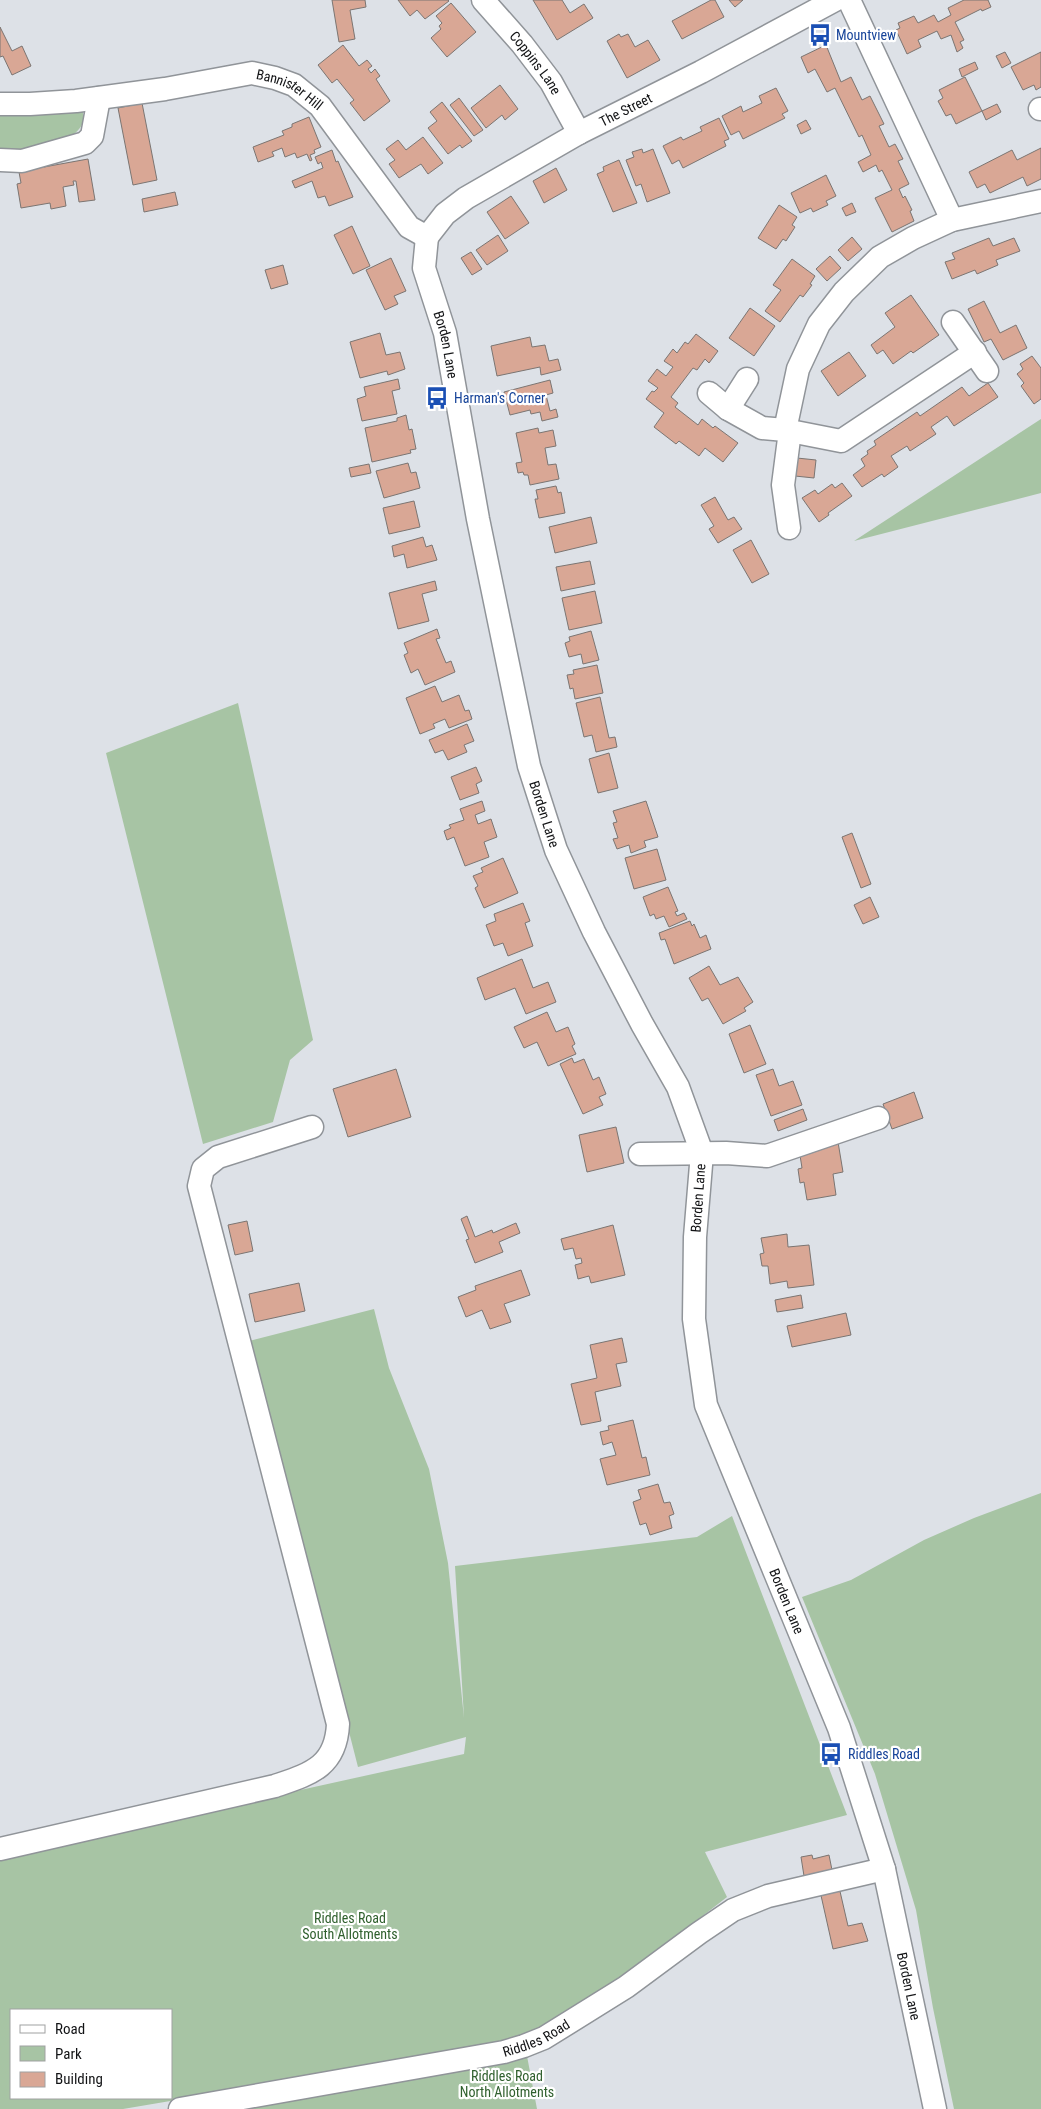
<svg xmlns="http://www.w3.org/2000/svg" width="1041" height="2109" font-family="'Roboto Condensed',sans-serif">
<rect width="100%" height="100%" fill="#dde1e7"/>
<!-- green -->
<path fill="#a7c4a4" fill-rule="evenodd" d="M80,105C101,143 23,152 0,154V115Z
M1041,419V493L854,541Z
M238,703L313,1040L290,1060L273,1122L203,1144L106,753Z
M374,1309L389,1368L429,1469L448,1563L464,1718L455,1566L697,1537L732,1516L847,1815L705,1852L727,1897L610,1988L518,2042L123,2109H0V1856L464,1754L466,1737L358,1767L249,1341ZM11,2010H171V2098H11Z
M1041,1493V2109H954L933,2008L916,1910L875,1774L802,1597L851,1580L924,1540L974,1518Z
M527,2056L537,2109H225Z"/>
<!-- building -->
<path fill="#d9a795" stroke="#7b7572" d="M332,0H365L366,7L350,10L355,39L339,42Z
M398,0H448L449,1L425,19L417,10L410,16Z
M533,0H562L570,13L584,4L593,18L557,40Z
M711,0H715L724,17L682,39L672,21Z
M729,0H743L735,7Z
M964,0H988L991,7L982,11L981,9L955,22L964,40L960,42L963,48L957,52L951,35L941,39L937,31L918,40L921,47L907,54L896,30L900,28L898,23L914,16L918,23L934,15L938,22L951,15L948,8Z
M451,3L476,32L447,57L431,38L441,29L439,26L442,23L436,16Z
M0,27L12,51L22,46L31,66L12,75L3,56L0,57Z
M619,34L621,37L628,34L635,47L648,40L660,60L627,78L607,41Z
M343,45L359,66L367,60L372,66L368,69L371,73L375,69L380,76L376,79L390,101L364,121L350,103L354,100L337,79L332,83L318,65Z
M826,45L841,82L851,77L862,100L870,96L884,124L879,126L889,147L895,144L903,159L898,161L909,184L899,189L903,198L905,196L912,210L910,211L914,221L892,232L875,198L892,190L882,170L879,172L876,165L863,172L858,162L871,155L862,135L859,137L835,88L827,92L815,69L808,73L801,57Z
M1005,52L1011,63L1002,68L996,56Z
M1041,52V87L1036,90L1034,85L1023,90L1011,67Z
M975,62L978,69L962,77L959,69Z
M965,77L982,111L956,124L951,114L946,116L938,101L943,98L939,90Z
M500,85L518,109L505,120L502,115L486,128L471,108Z
M776,88L788,111L782,114L785,118L743,139L739,131L731,135L722,116L741,106L743,112L762,103L759,96Z
M459,98L483,130L474,136L450,105Z
M442,102L472,141L462,148L460,145L448,154L428,128L437,121L430,112Z
M142,103L157,180L133,185L118,108Z
M997,104L1001,112L986,120L982,111Z
M309,117L321,147L314,150L315,153L310,155L312,160L310,161L307,154L297,158L295,153L285,157L282,148L272,152L274,156L258,162L253,147L284,135L282,131L292,127V124Z
M719,118L729,139L724,141L726,146L683,168L679,160L672,164L663,146L681,137L683,140L702,131L700,127Z
M806,120L811,129L801,134L797,125Z
M423,137L443,163L428,174L421,164L399,178L389,164L395,160L386,149L398,140L406,150Z
M1041,148V179L1027,186L1023,177L990,193L985,184L977,188L969,172L1012,150L1017,160Z
M642,149L643,153L653,149L670,193L647,202L641,184L636,186L626,160L634,157L632,152Z
M332,150L336,162L338,161L353,197L329,206L325,196L318,198L312,181L295,188L292,181L323,168L321,162L318,164L315,157Z
M88,159L95,200L79,202L76,181H73L74,185L63,187L66,206L51,209L50,203L21,208L17,184L21,183L19,172L43,162L44,167Z
M619,160L637,203L613,212L597,174L604,171L603,167Z
M556,168L567,190L544,203L533,181Z
M826,175L836,196L826,201L828,205L813,212L811,208L800,213L791,193Z
M175,192L178,205L144,212L142,199Z
M511,196L529,223L505,239L487,212Z
M852,203L856,212L846,216L842,208Z
M779,205L797,217L792,225L795,227L786,241L783,239L776,249L758,238Z
M352,226L370,266L353,274L334,235Z
M498,235L508,251L487,265L476,250Z
M852,237L862,249L848,261L838,250Z
M989,238L993,246L1014,238L1020,251L996,260L998,265L977,274L975,270L952,279L945,262L955,259L952,253Z
M471,252L482,269L472,275L461,258Z
M830,256L841,268L827,281L816,269Z
M391,258L406,291L394,296L398,304L385,310L366,270Z
M792,259L815,276L810,284L812,285L803,297L800,295L780,322L765,311L781,290L773,285Z
M283,265L288,284L271,289L265,270Z
M911,295L939,335L913,353L911,351L893,364L883,350L877,354L871,345L895,327L885,313Z
M984,301L1000,333L1016,325L1027,348L1003,360L991,339L984,342L968,309Z
M750,308L775,326L754,356L729,338Z
M380,333L386,355L400,352L405,369L388,375L387,371L360,378L350,342Z
M696,334L718,351L709,363L705,359L697,370L693,368L671,397L678,403L675,407L698,425L702,419L713,428L715,426L738,443L723,462L705,448L699,456L679,441L676,444L654,427L664,413L646,399L652,391L654,392L658,388L648,381L657,369L666,376L673,367L664,361L673,349L677,353L685,342L688,344Z
M530,337L532,347L545,345L549,361L558,359L561,370L541,375L540,367L497,376L491,346Z
M849,352L866,376L838,396L821,371Z
M1032,356L1041,368V399L1034,404L1021,386L1024,383L1017,374L1023,369L1020,364Z
M398,379L400,389L392,391L397,414L362,421L357,399L366,396L364,387Z
M550,380L553,393L546,395L550,411L556,409L558,417L542,421L540,412L531,414L530,410L510,415L504,392Z
M988,383L998,397L954,426L947,416L931,427L936,434L910,451L907,446L891,456L898,467L884,477L882,474L862,487L853,475L865,466L861,459L868,454L867,451L876,445L874,441L917,412L920,416L962,387L969,396Z
M406,415L409,430L412,429L416,449L410,450L411,453L372,462L365,428L397,421V418Z
M538,428L539,433L553,430L556,446L545,448L548,465L556,464L559,479L530,485L528,475H524L523,472L518,473L516,463L522,462L516,433Z
M797,458L816,460L814,478L795,476Z
M408,463L411,473L416,472L420,488L384,498L376,471Z
M369,464L371,473L351,477L349,468Z
M842,483L852,496L828,513L829,515L819,522L802,498L815,490L818,494L832,484L835,488Z
M556,486L558,493L561,492L565,513L539,518L535,499H538L536,490Z
M715,497L728,520L734,517L742,529L718,543L709,529L714,526L701,505Z
M414,501L420,527L389,534L383,508Z
M591,517L597,543L555,553L549,527Z
M423,537L426,547L432,545L437,560L407,568L404,554L394,557L392,546Z
M751,540L769,574L752,583L733,550Z
M590,561L595,584L561,591L556,567Z
M435,581L437,590L422,594L429,621L398,629L389,593Z
M595,591L602,623L569,630L562,598Z
M437,629L440,638L436,639L446,663L451,661L455,672L425,685L418,669L411,673L404,655L408,653L404,643Z
M591,631L599,660L583,664L581,654L569,657L565,643L570,641L569,637Z
M597,665L603,693L575,699L573,688L570,689L567,675L574,674L573,670Z
M435,686L442,702L459,695L465,711L469,710L472,719L449,728L445,719L433,724L435,728L420,734L406,698Z
M600,697L609,738L615,737L617,747L596,752L592,735L584,737L576,703Z
M467,724L474,741L464,745L467,752L448,760L443,750L435,753L429,740Z
M609,753L618,788L598,793L589,759Z
M476,767L482,781L476,784L479,793L460,800L451,777Z
M482,801L485,811L475,815L478,824L491,819L497,837L484,842L489,857L465,866L454,837L447,840L444,831L451,828L449,825L464,820L460,809Z
M646,801L658,837L644,841L646,847L631,853L629,845L617,849L613,839L618,838L613,823L617,822L613,811Z
M852,833L871,884L861,888L842,837Z
M657,849L666,880L634,889L625,858Z
M503,858L518,893L484,908L475,888L478,886L473,876L483,872L481,868Z
M668,887L678,911L675,912L677,916L684,913L687,919L669,927L664,916L656,919L654,914L650,916L643,897Z
M870,897L879,917L863,924L854,905Z
M523,903L530,921L525,923L533,946L508,956L503,943L494,946L486,925L496,921L494,914Z
M690,921L692,926L694,924L700,938L706,935L711,949L674,964L665,939L661,940L659,933Z
M522,959L533,988L548,982L556,1002L526,1014L515,988L485,1000L477,978Z
M709,966L720,985L738,977L753,1002L744,1008L746,1011L723,1024L708,998L702,1001L689,978Z
M547,1012L556,1032L568,1027L575,1044L572,1046L576,1054L548,1066L537,1042L524,1048L514,1027Z
M750,1025L766,1064L744,1073L729,1034Z
M572,1058L574,1063L584,1059L593,1080L599,1077L606,1094L599,1097L603,1105L583,1114L560,1064Z
M396,1069L411,1117L348,1137L333,1089Z
M773,1069L779,1086L793,1081L802,1105L771,1116L756,1075Z
M914,1092L923,1118L892,1129L883,1104Z
M803,1109L807,1120L778,1131L774,1120Z
M616,1127L624,1163L587,1172L579,1135Z
M838,1142L843,1172L833,1174L836,1195L807,1200L804,1182L800,1183L798,1169L802,1168L799,1149Z
M467,1216L475,1237L492,1230L493,1233L516,1223L520,1233L499,1242L503,1252L475,1263L466,1240L469,1239L461,1219Z
M247,1221L253,1251L235,1255L228,1225Z
M613,1225L625,1275L591,1283L589,1276L578,1279L575,1265L582,1263L581,1258L576,1259L573,1248L564,1250L561,1239Z
M787,1234L788,1247L809,1245L814,1285L788,1288L787,1281L770,1284L768,1266H762L760,1254L764,1253L761,1238Z
M521,1270L530,1295L504,1304L511,1322L490,1329L482,1310L466,1317L458,1297L476,1290L475,1286Z
M299,1283L305,1311L255,1322L249,1294Z
M801,1295L803,1308L777,1312L775,1300Z
M846,1313L851,1335L792,1347L787,1326Z
M622,1338L627,1362L616,1364L621,1386L595,1392L601,1421L581,1425L571,1384L597,1378L590,1345Z
M633,1420L642,1458L646,1457L650,1475L607,1485L600,1459L616,1455L612,1442L603,1445L600,1432L609,1430L608,1426Z
M658,1484L664,1503L670,1502L674,1514L669,1516L672,1528L650,1535L646,1523L640,1525L633,1502L641,1499L638,1490Z
M812,1855L813,1859L829,1855L832,1870L804,1876L801,1857Z
M839,1887L848,1926L862,1923L868,1941L833,1949L820,1891Z"/>
<g fill="none" stroke-linecap="round" stroke-linejoin="round">
<defs>
<g id="minor">
<path id="s1" d="M483,0L522,44L551,82L579,133"/>
<path d="M849,0L952,220"/>
<path id="s2" d="M0,104H30L76,101L165,89L252,73L275,78L294,85L320,106L409,227L427,237"/>
<path d="M1040,109H1041"/>
<path d="M0,160L22,161L85,143L92,136L99,98"/>
<path id="s3" d="M427,237L424,268L445,333L478,519L529,766L556,850L594,932L642,1024L678,1087L702,1153L695,1237L694,1319L706,1405L839,1728L884,1869L935,2109"/>
<path id="s4" d="M427,237L445,214L466,198L579,133L701,72L835,0"/>
<path d="M953,322L987,371"/>
<path d="M709,393L728,409L762,428L785,430L841,441L975,352"/>
<path d="M728,409L747,379"/>
<path d="M785,430L798,369L819,324L844,292L880,257L913,238L952,220L1041,201"/>
<path d="M789,528L783,485L790,431"/>
<path d="M640,1154L726,1153L767,1156L878,1118"/>
<path d="M0,1849L275,1786C310,1774 336,1767 338,1724L199,1186L203,1169L218,1157L312,1127"/>
<path id="s5" d="M180,2109L504,2052L524,2046L544,2038L626,1987L699,1933L733,1910L768,1896L884,1869"/>
</g>
</defs>
<!-- minor casing -->
<use href="#minor" stroke="#909499" stroke-width="25"/>
<!-- minor -->
<use href="#minor" stroke="#fff" stroke-width="22"/>
</g>
<!-- icons -->
<defs>
<symbol id="bus-bare" viewBox="-9 -9 18 18"><path d="M-5-6H5V4H4V6H2V4H-2V6H-4V4H-5ZM-3.5-4V0h7V-4ZM-3.5 1.2v1.5H-2V1.2ZM2 1.2v1.5H3.5V1.2Z" fill="#1a4fb4" stroke="#fff" stroke-width="2.5" paint-order="stroke"/></symbol>
</defs>
<g fill-rule="evenodd">
<use href="#bus-bare" x="804" y="19" width="32" height="32"/>
<use href="#bus-bare" x="421" y="382" width="32" height="32"/>
<use href="#bus-bare" x="815" y="1738" width="32" height="32"/>
</g>
<g text-anchor="middle" stroke-width="4.5" stroke-linejoin="round" paint-order="stroke">
<!-- transit labels -->
<g font-size="14" fill="#164399" stroke="#fff" text-anchor="start">
<text x="836" y="40">Mountview</text>
<text x="454" y="403">Harman's Corner</text>
<text x="848" y="1759">Riddles Road</text>
</g>
<!-- street labels -->
<g font-size="14" fill="#121315" stroke="#fff">
<text dy="5" stroke="none"><textPath href="#s1" startOffset="82">Coppins Lane</textPath></text>
<text dy="5" stroke="none"><textPath href="#s2" startOffset="296">Bannister Hill</textPath></text>
<text dy="5" stroke="none"><textPath href="#s4" startOffset="238">The Street</textPath></text>
<text dy="5" stroke="none"><textPath href="#s3" startOffset="111">Borden Lane</textPath></text>
<text dy="5" stroke="none"><textPath href="#s3" startOffset="591">Borden Lane</textPath></text>
<text transform="translate(698 1198) rotate(-86)" y="5">Borden Lane</text>
<text dy="5" stroke="none"><textPath href="#s3" startOffset="1431">Borden Lane</textPath></text>
<text dy="5" stroke="none"><textPath href="#s3" startOffset="1836">Borden Lane</textPath></text>
<text dy="5" stroke="none"><textPath href="#s5" startOffset="364">Riddles Road</textPath></text>
</g>
<!-- park labels -->
<g font-size="14" fill="#30602e" stroke="#fff">
<text x="350" y="1923">Riddles Road<tspan x="350" dy="16">South Allotments</tspan></text>
<text x="507" y="2081">Riddles Road<tspan x="507" dy="16">North Allotments</tspan></text>
</g>
</g>
<!-- legend -->
<rect x="10" y="2009" width="162" height="90" fill="#ffffff" stroke="#a0a1a1"/>
<rect x="20" y="2025" width="25" height="8" fill="#ffffff" stroke="#a0a1a1"/>
<text x="55" y="2034" font-size="15" fill="#121315">Road</text>
<rect x="20" y="2046" width="25" height="15" fill="#a7c4a4" stroke="#a0a1a1"/>
<text x="55" y="2059" font-size="15" fill="#121315">Park</text>
<rect x="20" y="2072" width="25" height="15" fill="#d9a795" stroke="#a0a1a1"/>
<text x="55" y="2084" font-size="15" fill="#121315">Building</text>
</svg>
